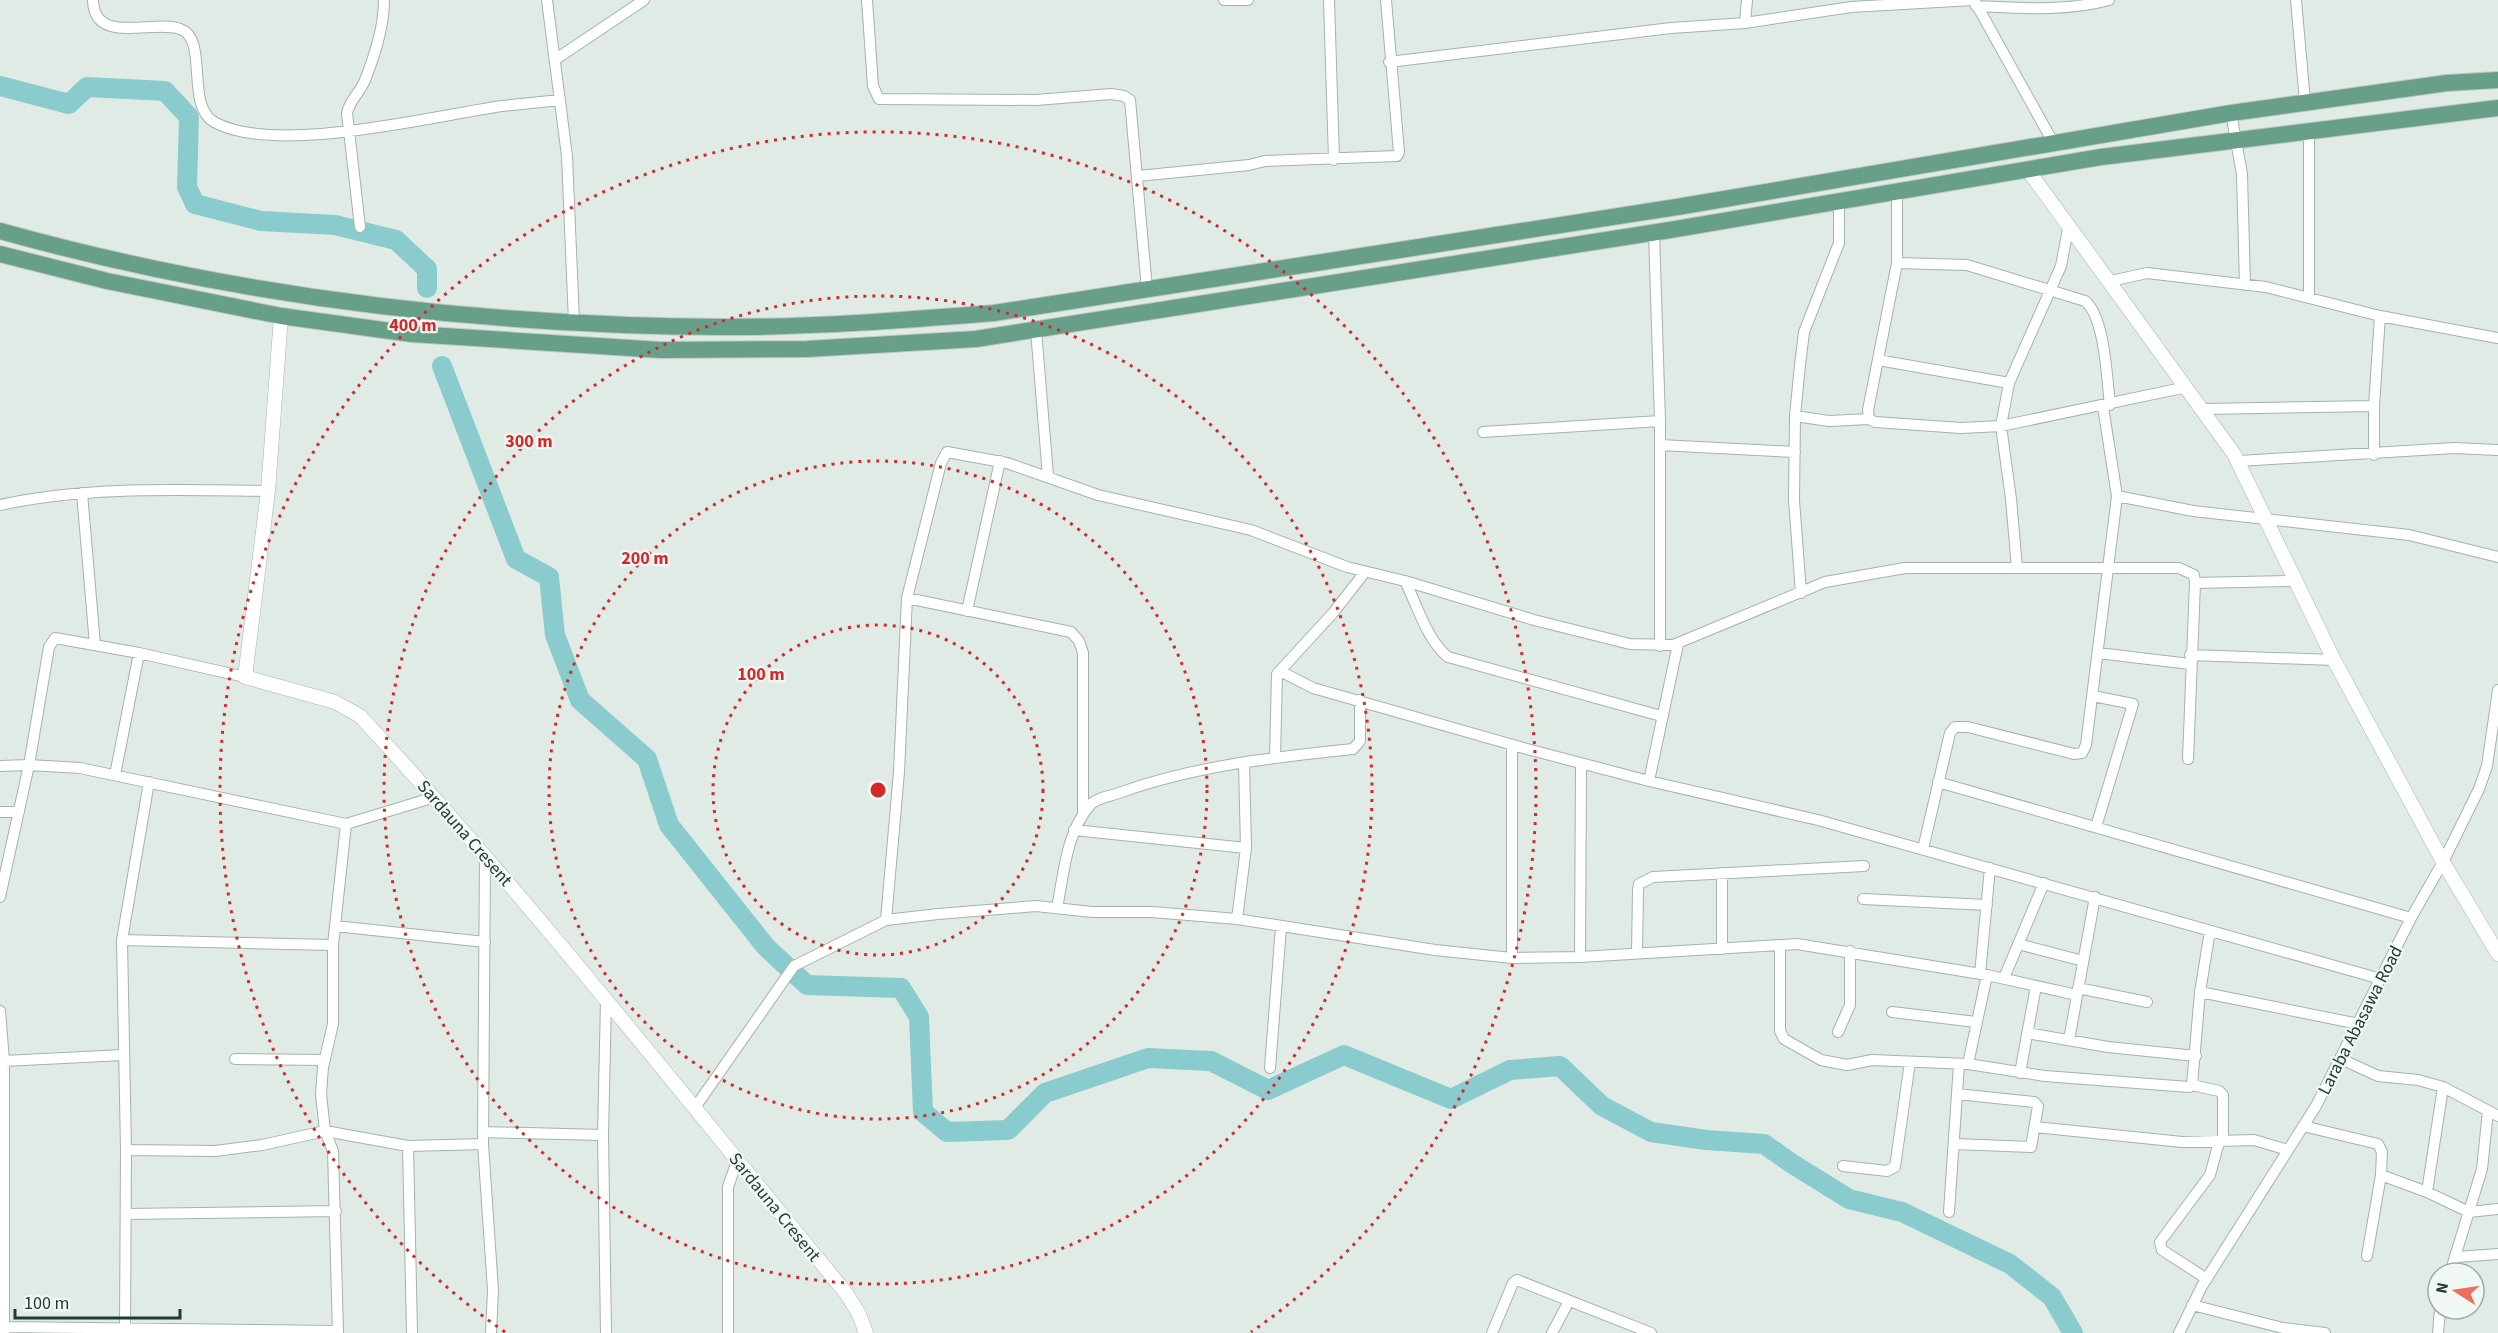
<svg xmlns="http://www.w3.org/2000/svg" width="2498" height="1333" font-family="'Source Sans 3',sans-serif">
<rect width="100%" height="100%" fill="#e1ebe5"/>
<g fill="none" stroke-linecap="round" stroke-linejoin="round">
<!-- river -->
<path stroke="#8accce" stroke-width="20" d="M0,86L69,104L87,87L165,91L189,117L187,187L195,204L261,221L335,225L396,240L427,269V288
M442,366L516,559L549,577L555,635L580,700L647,759L669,825L766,947L807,985L901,988L919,1017L923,1112L947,1132L1008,1130L1045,1093L1148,1058L1211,1061L1268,1090L1344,1055L1451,1099L1510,1070L1560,1066L1602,1106L1651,1132L1706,1140L1764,1144L1791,1163L1849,1199L1902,1212L2010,1264L2052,1297L2073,1333"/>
<defs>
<path id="street" d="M93,0C94,46 153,19 180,29C209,38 185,105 214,122C275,156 432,116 502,106C521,104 541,102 560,100
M547,0L567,156L574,322
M867,0L873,86L879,99L1036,100L1111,94L1124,96L1130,100L1147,289
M1224,0H1248
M1329,0L1334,160
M1974,0L2054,144
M2296,0L2305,102
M1976,6C2021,8 2065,12 2109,0
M1745,23L1747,0
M556,59L644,0
M1389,62L1671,28L1745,23L1851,7L1973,0
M2231,113L2242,174L2245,285
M1138,176L1249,165L1265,161L1397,156L1399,152L1386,0
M1897,193V263L1868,410L1869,419L1875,422L1961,428L2001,426L2187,387
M360,227L347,113C350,99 360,93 365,80C375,55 384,26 384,0
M1654,233L1660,421V646
M1897,263L1967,265L2085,301C2105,317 2107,380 2110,405
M2111,281L2147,273L2266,287L2380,316L2498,338
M2309,298V129
M1036,330L1048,476
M1878,360L2009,383
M2203,409L2374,406
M1795,416L1829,421L1869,419
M1483,432L1660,421
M1660,445L1795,452
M2374,455V406L2380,316
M2239,461L2454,448L2498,450
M82,493L95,645
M2117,496L2193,511L2409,535L2498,557
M0,505C88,486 179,490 268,491
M2017,568L2011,499L2001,426L2009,383L2061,266L2069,224
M1405,581C1417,605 1427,640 1448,657L1661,716
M2195,583L2294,581
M1801,593L1794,500L1795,416L1800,365L1804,332L1839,243V202
M907,598L1071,632L1079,641L1083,653V815
M967,611L1000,461
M2098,653L2190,664
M2190,655L2334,660
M1280,671L1313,688L1527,749L1649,781L1818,820L2381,979
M2093,696L2133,704L2096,827
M1512,745V958
M1275,757L1277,674L1333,613L1365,572
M0,766L29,765L80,768L346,824L435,797
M115,775L139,653
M1649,781L1678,644
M1938,782L2411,918
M0,812H19
M1074,830L1246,848
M1923,849L1950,733L1955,727H1968L2074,754L2082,753L2086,745L2117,496L2103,407
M485,855L483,1144L493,1290L491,1333
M0,897L29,765L49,647L55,638L139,653L245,677
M1863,899L1987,905
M1057,908C1064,873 1066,833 1090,805C1096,798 1111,796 1119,793C1193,766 1275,757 1353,749L1360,741V700
M1237,919L1246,848L1244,763
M886,920L899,772L907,598L941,463L947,452L1007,463L1098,495L1251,530L1347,567L1405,581L1534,620L1630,644L1673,645L1825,582L1905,568H2179L2194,575L2195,583L2188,759
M335,926L485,942
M122,940L333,945
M2018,944L2083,961
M1780,945V1031L1784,1039L1821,1060L1847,1065L1872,1060L1968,1064L2045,1076L2189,1087L2192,1085L2219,1091L2223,1095V1141
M1722,949V873
M1637,953L1638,890L1639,884L1653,877L1864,866
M1580,957L1581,764
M1980,974L1990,868
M2004,978L2044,883
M2078,988L2147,1002
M2200,992L2359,1024
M606,1001L603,1135L606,1333
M0,1011L4,1061V1333
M1892,1012L1976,1022
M1838,1032L1850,1005V951
M2027,1033L2108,1047L2196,1056
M2069,1040L2095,897
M235,1059L325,1060
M2341,1059L2378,1076L2418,1080L2443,1087L2498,1116
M4,1061L123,1055
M1968,1064L1987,975
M1270,1068L1281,927
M2020,1073L2036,986
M2192,1085L2200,992L2210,931
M694,1109L794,966L886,920L938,914L1036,906L1092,912H1152L1237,919L1435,950L1512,958L1580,957L1797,944L1987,975L2077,995
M2303,1126L2378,1144L2382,1152L2381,1175L2427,1192L2469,1212L2498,1209
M2035,1127L2182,1142L2254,1140L2288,1150
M483,1132L603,1135
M1955,1144L2031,1147L2038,1106L2034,1102L1957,1094
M408,1146L412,1333
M126,1150L215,1151L262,1145L325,1131L408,1146L483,1144
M1843,1166L1887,1171L1895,1167L1910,1062
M2427,1192L2443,1087
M1949,1212L1959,1064
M126,1214L336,1211
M2367,1256L2381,1175
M2457,1257L2498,1254
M2450,1273L2482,1169L2488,1111
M2207,1279L2162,1250L2160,1242L2210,1175L2219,1142
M2192,1305L2283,1328L2325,1333
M4,1327L338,1331
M125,1329L126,1150L122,940L149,782
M338,1333L333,1151L325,1131L321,1094L323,1067L333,1024V945L346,824
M728,1333V1187L737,1161
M1492,1333L1513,1283L1517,1280L1651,1333
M1552,1333L1569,1301
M2179,1333L2202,1286L2316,1106L2411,918L2443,862L2479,789L2487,766L2498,690
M2438,1333L2440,1309"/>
<path id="secondary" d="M2028,170L2234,454L2334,660L2443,862L2498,954
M281,316L268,491L245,677L335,702L360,716C531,901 686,1099 846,1293L859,1314L866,1333"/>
<path id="primary" d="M0,231C237,297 482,326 728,327C817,327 906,320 994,313L1677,207L2231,113L2447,83L2498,80
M0,254L107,281L281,316L412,334L661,350L807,349L976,339L1670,230L2101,157L2498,108"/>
</defs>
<!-- street casing -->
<use href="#street" stroke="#a4b3ab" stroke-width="12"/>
<!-- secondary casing -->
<use href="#secondary" stroke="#a2b9ae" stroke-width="15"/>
<!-- primary casing -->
<use href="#primary" stroke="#c1c8c5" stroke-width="18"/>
<!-- street -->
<use href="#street" stroke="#fff" stroke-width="10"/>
<!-- secondary -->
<use href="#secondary" stroke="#fff" stroke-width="14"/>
<!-- primary -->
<use href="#primary" stroke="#679f89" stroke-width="16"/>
</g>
<!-- distance rings -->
<g fill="none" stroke="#d62828" stroke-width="3" stroke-dasharray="3 6">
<circle cx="878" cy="790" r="165"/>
<circle cx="878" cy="790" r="329"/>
<circle cx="878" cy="790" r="494"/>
<path d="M505 1332A658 658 0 1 1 1251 1332"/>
</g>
<g text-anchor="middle" stroke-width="4.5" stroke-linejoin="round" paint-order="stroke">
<!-- street labels -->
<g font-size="18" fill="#223b31" stroke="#f1f8f3">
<text transform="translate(465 833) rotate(49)" y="6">Sardauna Cresent</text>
<text transform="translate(2360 1020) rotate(-63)" y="6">Laraba Abasawa Road</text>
<text transform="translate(775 1207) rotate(51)" y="6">Sardauna Cresent</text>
</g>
</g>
<circle cx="878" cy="790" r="9" fill="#d62828" stroke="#f1f8f3" stroke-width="3"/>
<g font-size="18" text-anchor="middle" font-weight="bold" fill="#d62828" stroke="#f1f8f3" stroke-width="4.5" stroke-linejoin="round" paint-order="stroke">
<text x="413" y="331">400 m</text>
<text x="529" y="447">300 m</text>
<text x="645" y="564">200 m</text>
<text x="761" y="680">100 m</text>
</g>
<!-- north arrow -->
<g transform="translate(2456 1291) rotate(282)"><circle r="28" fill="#f1f8f3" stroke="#9eaca5" stroke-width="1.5"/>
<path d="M0-4.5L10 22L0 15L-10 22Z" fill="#ed6e5d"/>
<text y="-9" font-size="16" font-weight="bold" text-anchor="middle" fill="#223b31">N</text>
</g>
<!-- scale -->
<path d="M15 1309v9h165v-9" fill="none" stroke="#223b31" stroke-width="3"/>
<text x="24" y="1309" font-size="18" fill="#223b31" stroke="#f1f8f3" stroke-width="4.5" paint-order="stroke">100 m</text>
</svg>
